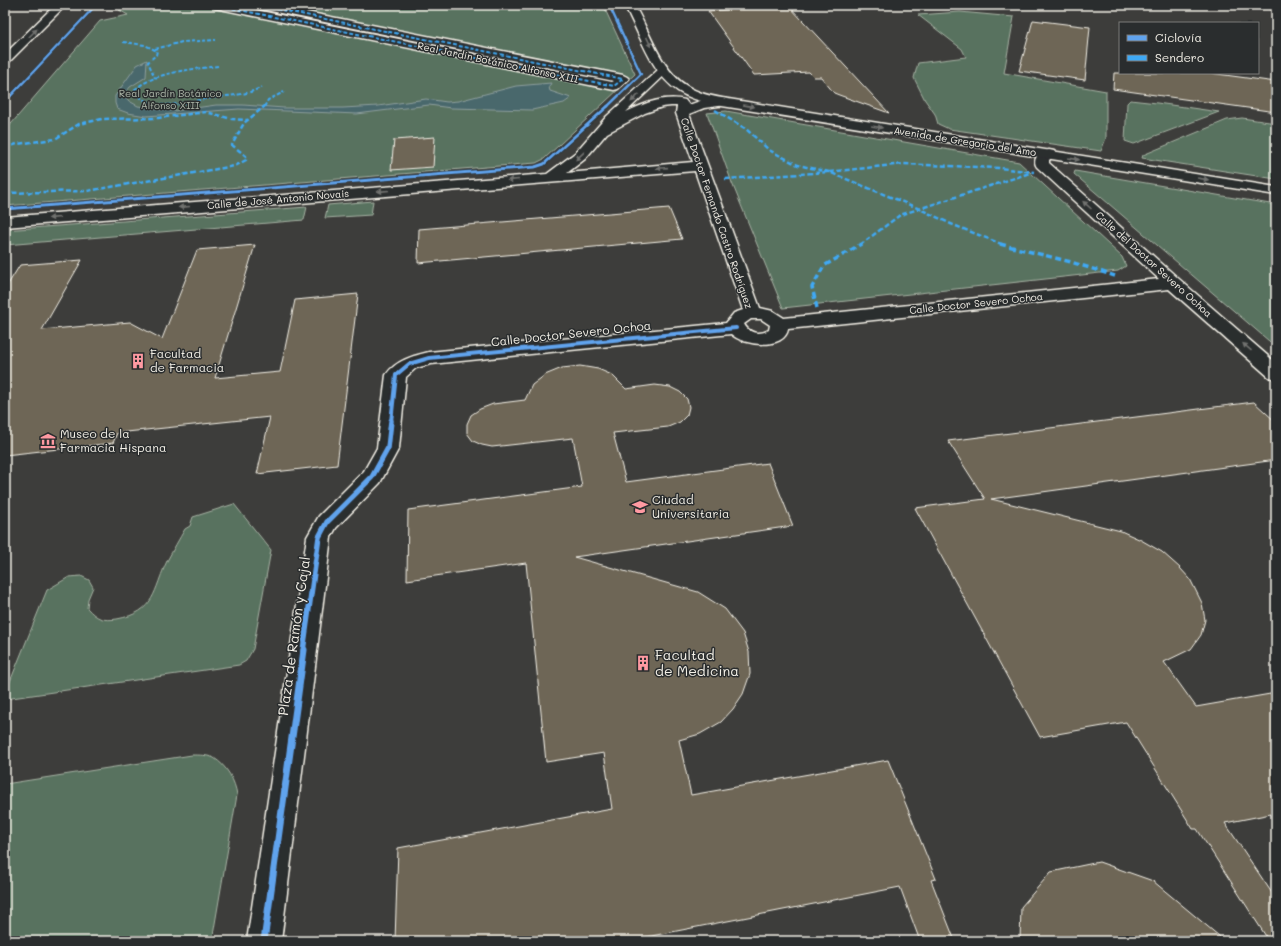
<svg xmlns="http://www.w3.org/2000/svg" width="1281" height="946" font-family="Mali,sans-serif">
<rect width="100%" height="100%" fill="#2a2d2e"/>
<filter id="ink" filterUnits="userSpaceOnUse"><feTurbulence type="fractalNoise" baseFrequency=".025" numOctaves="2"/><feDisplacementMap in="SourceGraphic" scale="8" xChannelSelector="R" yChannelSelector="G"/><feConvolveMatrix kernelMatrix="1 2 1 2 8 2 1 2 1" color-interpolation-filters="sRGB"/></filter>
<g filter="url(#ink)">
<!-- built -->
<path fill="#3e3e3a" fill-rule="evenodd" d="M5,5H1276V941H5ZM1120,23H1258V73H1120Z"/>
<!-- green -->
<path fill="#58725f" stroke="#a6b2a4" d="M141,5H603L635,74L544,159L536,163L5,206V131L100,21L128,15L119,10Z
M960,12L1014,17L1004,73L1106,91V138L1101,151L949,129L938,124L935,114L925,100L914,78L918,63L966,57L962,49L918,15Z
M1130,100L1157,103L1219,112L1134,144L1125,141L1127,103Z
M726,111L1019,162L1122,257L1126,266L1118,271L783,308L732,183L707,113Z
M1242,118L1276,123V179L1142,158L1143,155L1227,120Z
M1075,171L1276,205V347L1074,174Z
M373,201L371,215L325,218L328,205Z
M307,207L304,220L5,245V230Z
M234,504L271,550L253,649L246,661L239,665L5,699V694L47,590L69,577L81,576L89,580L93,587L88,599L87,608C97,619 103,621 117,619C156,612 153,591 167,561C173,550 179,539 185,529L190,526L193,517Z
M192,755C199,755 208,755 214,758C227,766 235,781 237,795L212,941H5V784Z"/>
<!-- water -->
<path fill="#4a686c" stroke="#8e9f9e" d="M147,60L146,77L130,87L124,95L129,101L138,106L174,111L216,105H243L284,108H343L378,106L426,99L447,102L458,101L516,86L551,83L549,87L550,91L571,98L564,103L532,110L451,108L429,105L357,114L239,109L146,116L128,113L117,109L115,103V96L137,65Z"/>
<!-- building -->
<path fill="#6e6656" stroke="#f4f1e8" d="M789,6L889,113L839,95L834,93L821,77H814L809,72L754,75L708,11Z
M1033,20L1090,27L1085,80L1019,71Z
M1114,73H1210L1276,82V112L1113,89Z
M435,137L433,167L391,170L394,140Z
M669,208L682,239L418,263L419,229Z
M255,245L215,378L280,372L295,300L358,294L337,465L257,474L270,417L117,433L113,443L5,455V289L20,265L82,260L42,330L130,322L162,339L197,250Z
M580,366L598,369L612,375L626,389L655,385L670,387L680,392L687,399L689,407L687,415L680,422L668,427L613,433L626,482L768,463L793,526L574,557L698,592L725,609L743,633L749,652L750,674L743,694L733,709L721,722L700,734L679,740L691,795L888,760L936,879L931,880L955,941H920L900,887L626,941H395L398,848L612,809L604,753L546,762L526,563L407,580L408,510L582,487L573,438L492,447L482,445L473,441L467,433V424L471,415L480,409L493,404L525,400L532,385L545,375L562,368Z
M1254,402L1276,422V460L991,499L1121,531L1141,540L1162,552L1180,568L1190,579L1202,603L1205,620L1201,635L1191,649L1164,662L1196,707L1276,693V813L1225,823L1276,899V941H1269L1197,829H1193L1126,722L1040,737L915,508L985,499L948,441Z
M1099,862L1153,881L1225,941H1020L1021,907L1051,872Z"/>
<g fill="none" stroke-linecap="round" stroke-linejoin="round">
<defs>
<path id="street" d="M210,5H230L612,82L614,81L256,8L251,5H271L623,75L627,77L629,79L618,89L614,90L215,8Z
M663,68L667,69L669,71L667,73L626,112C645,103 665,95 685,100L689,105C700,101 715,96 726,99L728,102L726,105L704,108L689,114L760,308L773,311L784,318L1159,279L1037,167C1031,158 1041,152 1049,150L1054,151L1056,154L1049,160V163L1179,279L1276,363V379L1269,377L1169,289L788,329C785,350 743,346 731,334L431,364L416,368L406,377L399,448L380,483L336,528L331,537L281,941H247L307,537L319,516L364,471L377,448L386,375C396,360 413,356 429,352L726,323L734,313L743,310L695,171L5,227V217L547,174L575,153L607,116L659,69ZM671,106H677L676,113L693,162L567,173L585,159L607,133L645,113L662,107ZM751,319H761L770,325L769,330C760,335 749,334 744,324Z"/>
<path id="secondary" d="M55,5H66L9,62L5,63V54Z
M624,5H634C650,31 660,70 687,86C698,93 710,96 722,98L1276,187V195L722,106C707,102 691,100 678,91C650,72 640,33 624,5Z"/>
</defs>
<!-- street casing -->
<use href="#street" stroke="#f4f1e8" stroke-width="3"/>
<!-- secondary casing -->
<use href="#secondary" stroke="#f4f1e8" stroke-width="3"/>
<!-- street -->
<use href="#street" fill="#2a2d2e" fill-rule="evenodd"/>
<!-- secondary -->
<use href="#secondary" fill="#2a2d2e" fill-rule="evenodd"/>
<!-- quiet-far2 -->
<path stroke="#3fa9f5" stroke-width="2" stroke-dasharray="4 2" stroke-linecap="butt" d="M215,5L614,86L623,79L256,5
M123,42L145,45L157,51L156,55L148,62L155,78
M155,49L182,42L216,40
M218,66C190,70 157,71 134,90C151,116 187,101 211,98C229,95 246,96 262,87
M264,107L268,100L284,92"/>
<!-- quiet-far1 -->
<path stroke="#3fa9f5" stroke-width="2.5" stroke-dasharray="5 2.5" stroke-linecap="butt" d="M715,110L746,129L769,150L798,165L829,172L920,209L951,224L1004,245
M5,148L17,144L55,139L79,124L102,119L158,118L206,112L232,119L247,120
M725,179L829,172L903,164L999,168L1034,172
M5,193L87,191L235,166L246,160V156L232,145L244,123L265,106
M860,245L900,215L1030,173"/>
<!-- quiet -->
<path stroke="#3fa9f5" stroke-width="3.5" stroke-dasharray="6 3.5" stroke-linecap="butt" d="M1000,244L1071,262L1115,276
M817,308L812,287L824,266L861,244"/>
<defs>
<path id="cycleway-far4" d="M5,102L96,5
M607,107L641,74L609,5"/>
<path id="cycleway-far3" d="M5,209L535,167L544,164L608,106"/>
<path id="cycleway-far2" d="M391,422L396,375L409,364L429,358L736,328"/>
<path id="cycleway-far1" d="M303,651L319,537L327,522L372,477L388,448L391,421"/>
<path id="cycleway" d="M264,941L304,650"/>
</defs>
<!-- cycleway-far4 casing -->
<use href="#cycleway-far4" stroke="#2a2d2e" stroke-width="3.5"/>
<!-- cycleway-far3 casing -->
<use href="#cycleway-far3" stroke="#2a2d2e" stroke-width="4.5"/>
<!-- cycleway-far2 casing -->
<use href="#cycleway-far2" stroke="#2a2d2e" stroke-width="6"/>
<!-- cycleway-far1 casing -->
<use href="#cycleway-far1" stroke="#2a2d2e" stroke-width="8"/>
<!-- cycleway casing -->
<use href="#cycleway" stroke="#2a2d2e" stroke-width="10"/>
<!-- cycleway-far4 -->
<use href="#cycleway-far4" stroke="#60a3ed" stroke-width="2.5"/>
<!-- cycleway-far3 -->
<use href="#cycleway-far3" stroke="#60a3ed" stroke-width="3"/>
<!-- cycleway-far2 -->
<use href="#cycleway-far2" stroke="#60a3ed" stroke-width="4"/>
<!-- cycleway-far1 -->
<use href="#cycleway-far1" stroke="#60a3ed" stroke-width="5.5"/>
<!-- cycleway -->
<use href="#cycleway" stroke="#60a3ed" stroke-width="7"/>
</g>
<!-- one-way arrows -->
<defs><path id="oneway-solid" d="M-6-.8H1V-3.2L6.5 0L1 3.2V.8H-6Z"/></defs>
<g fill="#71726f">
<use href="#oneway-solid" transform="translate(33 33) rotate(-45)"/>
<use href="#oneway-solid" transform="translate(649 42) rotate(65)"/>
<use href="#oneway-solid" transform="translate(635 98) rotate(137)"/>
<use href="#oneway-solid" transform="translate(749 106) rotate(9)"/>
<use href="#oneway-solid" transform="translate(877 127) rotate(9)"/>
<use href="#oneway-solid" transform="translate(580 156) rotate(137)"/>
<use href="#oneway-solid" transform="translate(1074 159) rotate(9)"/>
<use href="#oneway-solid" transform="translate(662 168) rotate(176)"/>
<use href="#oneway-solid" transform="translate(1203 179) rotate(9)"/>
<use href="#oneway-solid" transform="translate(513 180) rotate(175)"/>
<use href="#oneway-solid" transform="translate(383 191) rotate(175)"/>
<use href="#oneway-solid" transform="translate(1087 205) rotate(-138)"/>
<use href="#oneway-solid" transform="translate(184 207) rotate(175)"/>
<use href="#oneway-solid" transform="translate(54 218) rotate(175)"/>
<use href="#oneway-solid" transform="translate(1247 347) rotate(-139)"/>
</g>
</g>
<!-- icons -->
<defs>
<symbol id="building-bare" viewBox="-9 -9 18 18"><path d="M-4-6H4V6H1V3H-1V6H-4ZM-2.5-4.3h1.7v1.8h-1.7ZM.8-4.3h1.7v1.8H.8ZM-2.5-1h1.7V.8h-1.7ZM.8-1h1.7V.8H.8Z" fill="#ff9aa2" stroke="#2a2d2e" stroke-width="2.5" paint-order="stroke"/></symbol>
<symbol id="museum-bare" viewBox="-9 -9 18 18"><path d="M0-6L6-3V-2H-6V-3ZM-5-1h2V3h-2ZM-1-1h2V3h-2ZM3-1h2V3H3ZM-6 4H6V6H-6Z" fill="#ff9aa2" stroke="#2a2d2e" stroke-width="2.5" paint-order="stroke"/></symbol>
<symbol id="university-bare" viewBox="-9 -9 18 18"><path d="M0-5L7-2L0 1L-7-2ZM-4 1L0 2.5L4 1V4Q0 6-4 4Z" fill="#ff9aa2" stroke="#2a2d2e" stroke-width="2.5" paint-order="stroke"/></symbol>
</defs>
<g fill-rule="evenodd">
<use href="#building-bare" x="127" y="350" width="22" height="22"/>
<use href="#museum-bare" x="37" y="430" width="22" height="22"/>
<use href="#university-bare" x="629" y="496" width="22" height="22"/>
<use href="#building-bare" x="632" y="652" width="22" height="22"/>
</g>
<g text-anchor="middle" stroke-width="3" stroke-linejoin="round" paint-order="stroke">
<!-- far-street labels -->
<g font-size="10" fill="#f4f1e8" stroke="#2a2d2e">
<text transform="translate(498 62) rotate(12)" y="4">Real Jardín Botánico Alfonso XIII</text>
<text transform="translate(965 141) rotate(9)" y="4">Avenida de Gregorio del Amo</text>
<text transform="translate(278 199) rotate(-5)" y="4">Calle de José Antonio Novais</text>
<text transform="translate(717 213) rotate(71)" y="4">Calle Doctor Fernando Castro Rodríguez</text>
<text transform="translate(1154 264) rotate(42)" y="4">Calle del Doctor Severo Ochoa</text>
<text transform="translate(976 303) rotate(-6)" y="4">Calle Doctor Severo Ochoa</text>
</g>
<!-- far-park labels -->
<g font-size="10" fill="#aeb8aa" stroke="#2a2d2e">
<text x="170" y="97">Real Jardín Botánico<tspan x="170" dy="12">Alfonso XIII</tspan></text>
</g>
<!-- street labels -->
<g font-size="12" fill="#f4f1e8" stroke="#2a2d2e">
<text transform="translate(571 334) rotate(-6)" y="4">Calle Doctor Severo Ochoa</text>
</g>
<!-- poi labels -->
<g font-size="12" fill="#f4f1e8" stroke="#2a2d2e" text-anchor="start">
<text x="150" y="358">Facultad<tspan x="150" dy="14">de Farmacia</tspan></text>
<text x="60" y="438">Museo de la<tspan x="60" dy="14">Farmacia Hispana</tspan></text>
<text x="652" y="504">Ciudad<tspan x="652" dy="14">Universitaria</tspan></text>
</g>
<!-- near-street labels -->
<g font-size="14" fill="#f4f1e8" stroke="#2a2d2e">
<text transform="translate(294 636) rotate(-82)" y="5">Plaza de Ramón y Cajal</text>
</g>
<!-- near-poi labels -->
<g font-size="14" fill="#f4f1e8" stroke="#2a2d2e" text-anchor="start">
<text x="655" y="660">Facultad<tspan x="655" dy="16">de Medicina</tspan></text>
</g>
</g>
<!-- margin -->
<rect width="1281" height="946" fill="none" stroke="#2a2d2e" stroke-width="20"/>
<rect x="10" y="10" width="1261" height="926" fill="none" stroke="#f4f1e8" stroke-width="1.5" filter="url(#ink)"/>
<!-- legend -->
<rect x="1119" y="22" width="140" height="52" fill="#2a2d2e" stroke="#7b7b78"/>
<rect x="1127" y="35" width="20" height="6" fill="#60a3ed" stroke="#7b7b78"/>
<text x="1155" y="42" font-size="12" fill="#f4f1e8">Ciclovía</text>
<rect x="1127" y="55" width="20" height="6" fill="#3fa9f5" stroke="#7b7b78"/>
<text x="1155" y="62" font-size="12" fill="#f4f1e8">Sendero</text>
</svg>
